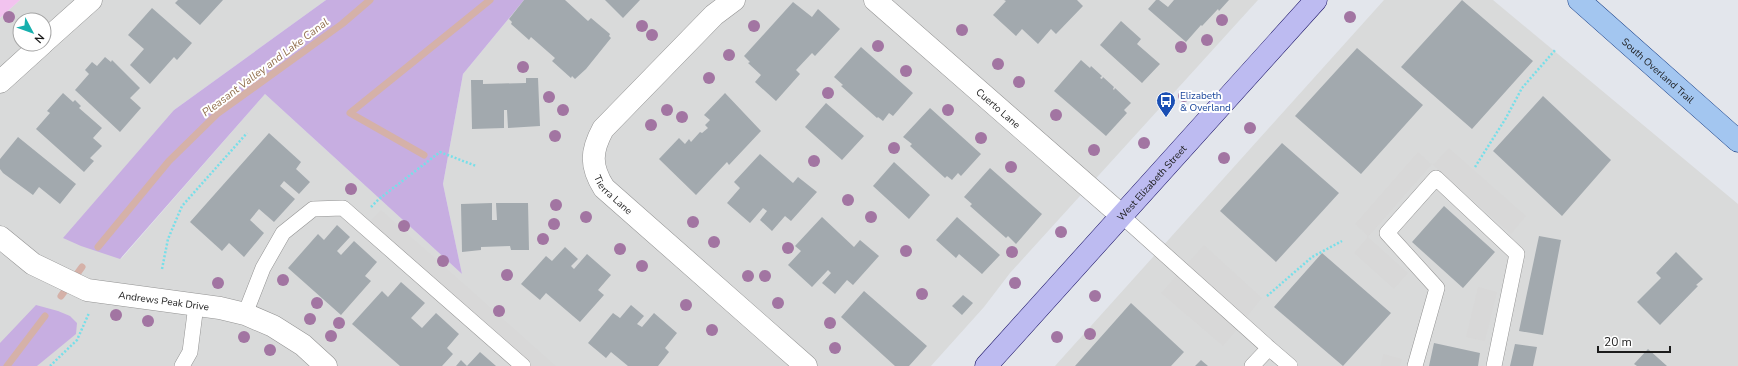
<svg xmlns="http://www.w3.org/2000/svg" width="1738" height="366" font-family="'Nunito Sans',sans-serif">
<rect width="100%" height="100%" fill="#e3e6ec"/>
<!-- residential -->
<path fill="#d9dada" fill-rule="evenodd" d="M20,0H326L174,110L121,259L265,94L462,274L443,184L463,74L524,0H1258L1010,273L984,307L931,366H0V18ZM20,20H44V44H20Z
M1384,0H1493L1738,204V366H1055Z"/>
<!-- grass -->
<path fill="#c7aee1" d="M326,0H524L463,74L443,184L462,274L265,94L120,259L81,246L63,238L174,110Z
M36,305L58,311L70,316L77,323L76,334L37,366H0V343Z"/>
<!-- park -->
<path fill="#f2c3ef" d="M0,0H20L0,18Z"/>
<!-- parking -->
<path fill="#d8d8d8" d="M1449,148L1526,216L1511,234L1432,164L1368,237L1408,273L1394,289L1354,253L1367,238V235L1355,224L1418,152L1431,164L1435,163Z
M381,210L556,366H526L367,225Z
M1204,245L1262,298L1234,333L1223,346L1161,293Z
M1478,287L1497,292L1485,341L1466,337Z
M1383,354L1402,359L1400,366H1380Z"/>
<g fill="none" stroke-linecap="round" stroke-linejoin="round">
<!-- stream -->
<path stroke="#d5b1a8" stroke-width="7" d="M424,155L350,113L490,0
M98,247L169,161L217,114L342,24L370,0
M61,296L82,267
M7,366L45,316"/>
</g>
<!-- building -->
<path fill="#a2a9ae" d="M178,0H223L200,25L175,3Z
M524,0H565L588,21L591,18L610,34L609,36L611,38L586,69L575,79L572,76L571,78L552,61L555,58L531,37L529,40L511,24L512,22L509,19Z
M605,0H640L623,18Z
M1004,0H1077L1083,6L1056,34L1051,29L1038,44L1022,29L1016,36L993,15L1006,1Z
M1156,0H1159L1168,7L1174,0H1229L1219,11L1218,9L1202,26L1201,25L1186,42L1148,9Z
M1462,0L1533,61L1472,129L1401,67Z
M793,2L812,17L818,9L840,29L815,56L812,53L796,70L800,74L776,101L755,82L761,75L748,63L750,62L744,56Z
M152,8L192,43L177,60L174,57L150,84L130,65L144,49L128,35Z
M1121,21L1141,39L1137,44L1160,64L1142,83L1100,45Z
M861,47L913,93L893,116L889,113L883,121L878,117L877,118L841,86L843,85L834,77Z
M1357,48L1423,105L1361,174L1295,116Z
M105,57L111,62L112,60L140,88L130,98L141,108L120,132L75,90L89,74L85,70L92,62L97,66Z
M1081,60L1090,68L1091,66L1102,76L1100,78L1102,79L1103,77L1114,87L1113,89L1114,90L1115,88L1131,103L1124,110L1127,113L1106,136L1054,91Z
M526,78H538L540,126L508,128L507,110H504V128L472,129L471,80H483V84L526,83Z
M63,93L73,102L75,100L81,106L79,108L102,128L93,138L102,146L90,158L94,161L84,172L36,129L50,113L47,111Z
M725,93L761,131L729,165L727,162L696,195L659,159L679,138L685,144L689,139L691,142L700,132L702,133L708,128L705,125L710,120L704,115Z
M1543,96L1611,160L1562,216L1493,151Z
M826,103L864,136L842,160L805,127Z
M930,108L981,154L961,176L958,173L952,180L947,176L945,178L910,146L912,144L903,137Z
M269,133L301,162L296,169L310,182L299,194L284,181L280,186L295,199L274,222L259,209L250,220L264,233L244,257L229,243L222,251L190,222Z
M18,137L76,184L60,204L39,187L33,195L3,173L0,169V159Z
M1282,143L1339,193L1276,262L1220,211Z
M760,154L793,183L798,177L817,192L791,221L785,216L772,231L760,220L767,211L763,208L750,223L727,203L740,188L734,182Z
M894,162L930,195L909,219L873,186Z
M990,168L1042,214L1016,244L1008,236L1006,238L970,206L972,204L964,197Z
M492,203V220H497L496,203H528L529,250H511L510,246L481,247V250L462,252L461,204Z
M1444,206L1495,252L1463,288L1412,242Z
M822,217L854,247L860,240L879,256L853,285L847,280L835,294L822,283L831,273L828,270L812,287L788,265L801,251L795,246Z
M957,217L1000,255L982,274L959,254L956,258L936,240Z
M337,225L350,237L337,251L341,255L354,241L377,262L365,276L371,281L341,315L288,268L318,234L324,240Z
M1539,236L1561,240L1543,335L1519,331Z
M565,247L578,259L571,266L574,269L587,254L611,275L598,290L604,295L580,322L546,293L540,300L521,284L546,256L552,261Z
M1676,252L1703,279L1696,285L1698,286L1660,325L1637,302L1661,278L1656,273Z
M1322,253L1391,313L1343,366L1274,307Z
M401,282L425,303L411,318L422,328L436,313L459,334L447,348L453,354L442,366H400L352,324L382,291L388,297Z
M864,291L927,346L909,366H895L841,317Z
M963,295L973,303L962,315L952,306Z
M1131,303L1184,352L1171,366H1075Z
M631,305L644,316L637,324L642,327L654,313L677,333L665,348L669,352L658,366H628L611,352L606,358L588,343L613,313L620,318Z
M1434,343L1480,353L1478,366H1429Z
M1515,344L1537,347L1533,366H1510Z
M1648,349L1667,366H1637L1634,364Z
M480,352L496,366H456L461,360L467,366Z
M1201,360L1208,366H1195Z"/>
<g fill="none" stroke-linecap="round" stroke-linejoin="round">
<defs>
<path id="service" d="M1122,216L1269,348L1252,366
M245,314L263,268L283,233L313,209L343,208L523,366
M1269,348L1290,366
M182,366L190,352L196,305
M1415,366L1437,288L1387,233L1436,178L1517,254L1494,366"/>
<g id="minor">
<path id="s1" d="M734,0L714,15L603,129C591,151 590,166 604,188L806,366"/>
<path id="s2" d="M875,0L1122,216"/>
<path d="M44,42L91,0"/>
<path d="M0,82L42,44"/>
<path id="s3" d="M0,237L33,264L87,290L220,308L245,314L273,326L303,345L326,366"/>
</g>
<g id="secondary">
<path id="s4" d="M986,366L1316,0"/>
</g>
<g id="primary">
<path id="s5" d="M1579,0L1738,141"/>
</g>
</defs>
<!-- service casing -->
<use href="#service" stroke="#939393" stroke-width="16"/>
<!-- minor casing -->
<use href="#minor" stroke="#939393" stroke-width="23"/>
<!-- secondary casing -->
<use href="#secondary" stroke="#191164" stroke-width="23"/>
<!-- primary casing -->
<use href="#primary" stroke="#113882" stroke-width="23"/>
<!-- path -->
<path stroke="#77dfe9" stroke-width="2.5" stroke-dasharray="2 2" stroke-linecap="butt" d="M1475,167L1506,118L1522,88L1556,49
M371,207L379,199L440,152L476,166
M162,269L168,239L182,206L247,133
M1267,296L1312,257L1342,241
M50,366L77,340L89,313"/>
<!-- service -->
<use href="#service" stroke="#fff" stroke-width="15"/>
<!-- minor -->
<use href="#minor" stroke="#fff" stroke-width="22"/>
<!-- secondary -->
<use href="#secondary" stroke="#bdbbf1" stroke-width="22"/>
<!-- primary -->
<use href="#primary" stroke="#a3c6f0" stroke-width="22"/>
</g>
<!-- trees -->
<g fill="#a275a2">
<circle cx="9" cy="17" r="6"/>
<circle cx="1350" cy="17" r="6"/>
<circle cx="1222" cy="20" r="6"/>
<circle cx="642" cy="26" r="6"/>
<circle cx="754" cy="26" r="6"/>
<circle cx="962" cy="30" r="6"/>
<circle cx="652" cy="35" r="6"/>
<circle cx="1207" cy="40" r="6"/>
<circle cx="878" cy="46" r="6"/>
<circle cx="1181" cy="47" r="6"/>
<circle cx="729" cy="55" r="6"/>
<circle cx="998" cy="64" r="6"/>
<circle cx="523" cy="67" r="6"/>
<circle cx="906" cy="71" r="6"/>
<circle cx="709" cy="78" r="6"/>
<circle cx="1019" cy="82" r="6"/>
<circle cx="828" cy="93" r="6"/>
<circle cx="1184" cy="96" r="6"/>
<circle cx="549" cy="97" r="6"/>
<circle cx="563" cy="110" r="6"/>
<circle cx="667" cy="110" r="6"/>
<circle cx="948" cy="110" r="6"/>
<circle cx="1056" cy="115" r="6"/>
<circle cx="682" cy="117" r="6"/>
<circle cx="651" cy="125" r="6"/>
<circle cx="1250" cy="128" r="6"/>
<circle cx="555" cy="136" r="6"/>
<circle cx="981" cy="138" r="6"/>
<circle cx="1144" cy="143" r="6"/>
<circle cx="894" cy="148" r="6"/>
<circle cx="1094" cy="150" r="6"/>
<circle cx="1224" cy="158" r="6"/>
<circle cx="814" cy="161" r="6"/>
<circle cx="1011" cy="167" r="6"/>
<circle cx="351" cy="189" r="6"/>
<circle cx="848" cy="200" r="6"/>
<circle cx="556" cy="205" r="6"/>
<circle cx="586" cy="217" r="6"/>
<circle cx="871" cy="217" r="6"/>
<circle cx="693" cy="222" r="6"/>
<circle cx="554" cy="224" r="6"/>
<circle cx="404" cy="226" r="6"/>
<circle cx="1061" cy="232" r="6"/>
<circle cx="543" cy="239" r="6"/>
<circle cx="714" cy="242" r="6"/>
<circle cx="788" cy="248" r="6"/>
<circle cx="620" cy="249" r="6"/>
<circle cx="906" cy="251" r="6"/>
<circle cx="1012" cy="252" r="6"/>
<circle cx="443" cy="261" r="6"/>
<circle cx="642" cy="266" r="6"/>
<circle cx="507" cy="275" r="6"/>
<circle cx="748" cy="276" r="6"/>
<circle cx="765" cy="276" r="6"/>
<circle cx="283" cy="280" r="6"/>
<circle cx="218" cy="283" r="6"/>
<circle cx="1015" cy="283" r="6"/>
<circle cx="922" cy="294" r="6"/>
<circle cx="1095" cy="296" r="6"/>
<circle cx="317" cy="303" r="6"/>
<circle cx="778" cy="303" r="6"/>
<circle cx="686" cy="305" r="6"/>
<circle cx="499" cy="311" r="6"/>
<circle cx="116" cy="315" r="6"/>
<circle cx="310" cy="319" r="6"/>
<circle cx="148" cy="321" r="6"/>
<circle cx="339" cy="323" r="6"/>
<circle cx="830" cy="323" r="6"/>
<circle cx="712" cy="330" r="6"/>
<circle cx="1090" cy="334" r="6"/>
<circle cx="331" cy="336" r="6"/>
<circle cx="244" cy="337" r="6"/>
<circle cx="1057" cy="337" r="6"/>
<circle cx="835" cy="348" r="6"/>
<circle cx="270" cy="350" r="6"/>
</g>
<!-- icons -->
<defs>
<symbol id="bus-pin" viewBox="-11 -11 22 30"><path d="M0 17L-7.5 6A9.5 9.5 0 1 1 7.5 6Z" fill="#1a4fb4" stroke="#fff"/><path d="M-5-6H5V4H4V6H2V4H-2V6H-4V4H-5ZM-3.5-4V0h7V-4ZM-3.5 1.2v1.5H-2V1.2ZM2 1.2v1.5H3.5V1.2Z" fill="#fff"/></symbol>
</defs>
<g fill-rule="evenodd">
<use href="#bus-pin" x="1155" y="90" width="22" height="30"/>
</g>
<g text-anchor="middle" stroke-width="4" stroke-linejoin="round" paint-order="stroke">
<!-- street labels -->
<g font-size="10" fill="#1c1c1c" stroke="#fff">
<text dy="4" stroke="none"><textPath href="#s5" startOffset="106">South Overland Trail</textPath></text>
<text dy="4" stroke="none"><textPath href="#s2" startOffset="164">Cuerto Lane</textPath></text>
<text dy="4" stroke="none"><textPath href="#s4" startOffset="247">West Elizabeth Street</textPath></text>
<text dy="4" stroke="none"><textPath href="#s1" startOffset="258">Tierra Lane</textPath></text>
<text dy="4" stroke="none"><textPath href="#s3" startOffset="180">Andrews Peak Drive</textPath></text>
</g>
<!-- transit labels -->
<g font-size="10" fill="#164399" stroke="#fff" text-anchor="start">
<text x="1180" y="99">Elizabeth<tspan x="1180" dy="12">&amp; Overland</tspan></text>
</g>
<!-- water labels -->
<g font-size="11" font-style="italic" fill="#916f4d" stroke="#fff">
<text transform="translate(265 67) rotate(-37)" y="4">Pleasant Valley and Lake Canal</text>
</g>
</g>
<!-- north arrow -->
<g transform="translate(32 32) rotate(131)"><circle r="19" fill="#ffffff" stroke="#a4a4a4"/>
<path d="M0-3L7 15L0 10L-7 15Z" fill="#17b0ae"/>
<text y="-6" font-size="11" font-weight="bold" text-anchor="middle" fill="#1c1c1c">N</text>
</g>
<!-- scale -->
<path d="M1598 346v6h72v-6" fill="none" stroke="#1c1c1c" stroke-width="2"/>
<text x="1604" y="346" font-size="12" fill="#1c1c1c" stroke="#ffffff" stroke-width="3" paint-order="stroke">20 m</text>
</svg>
